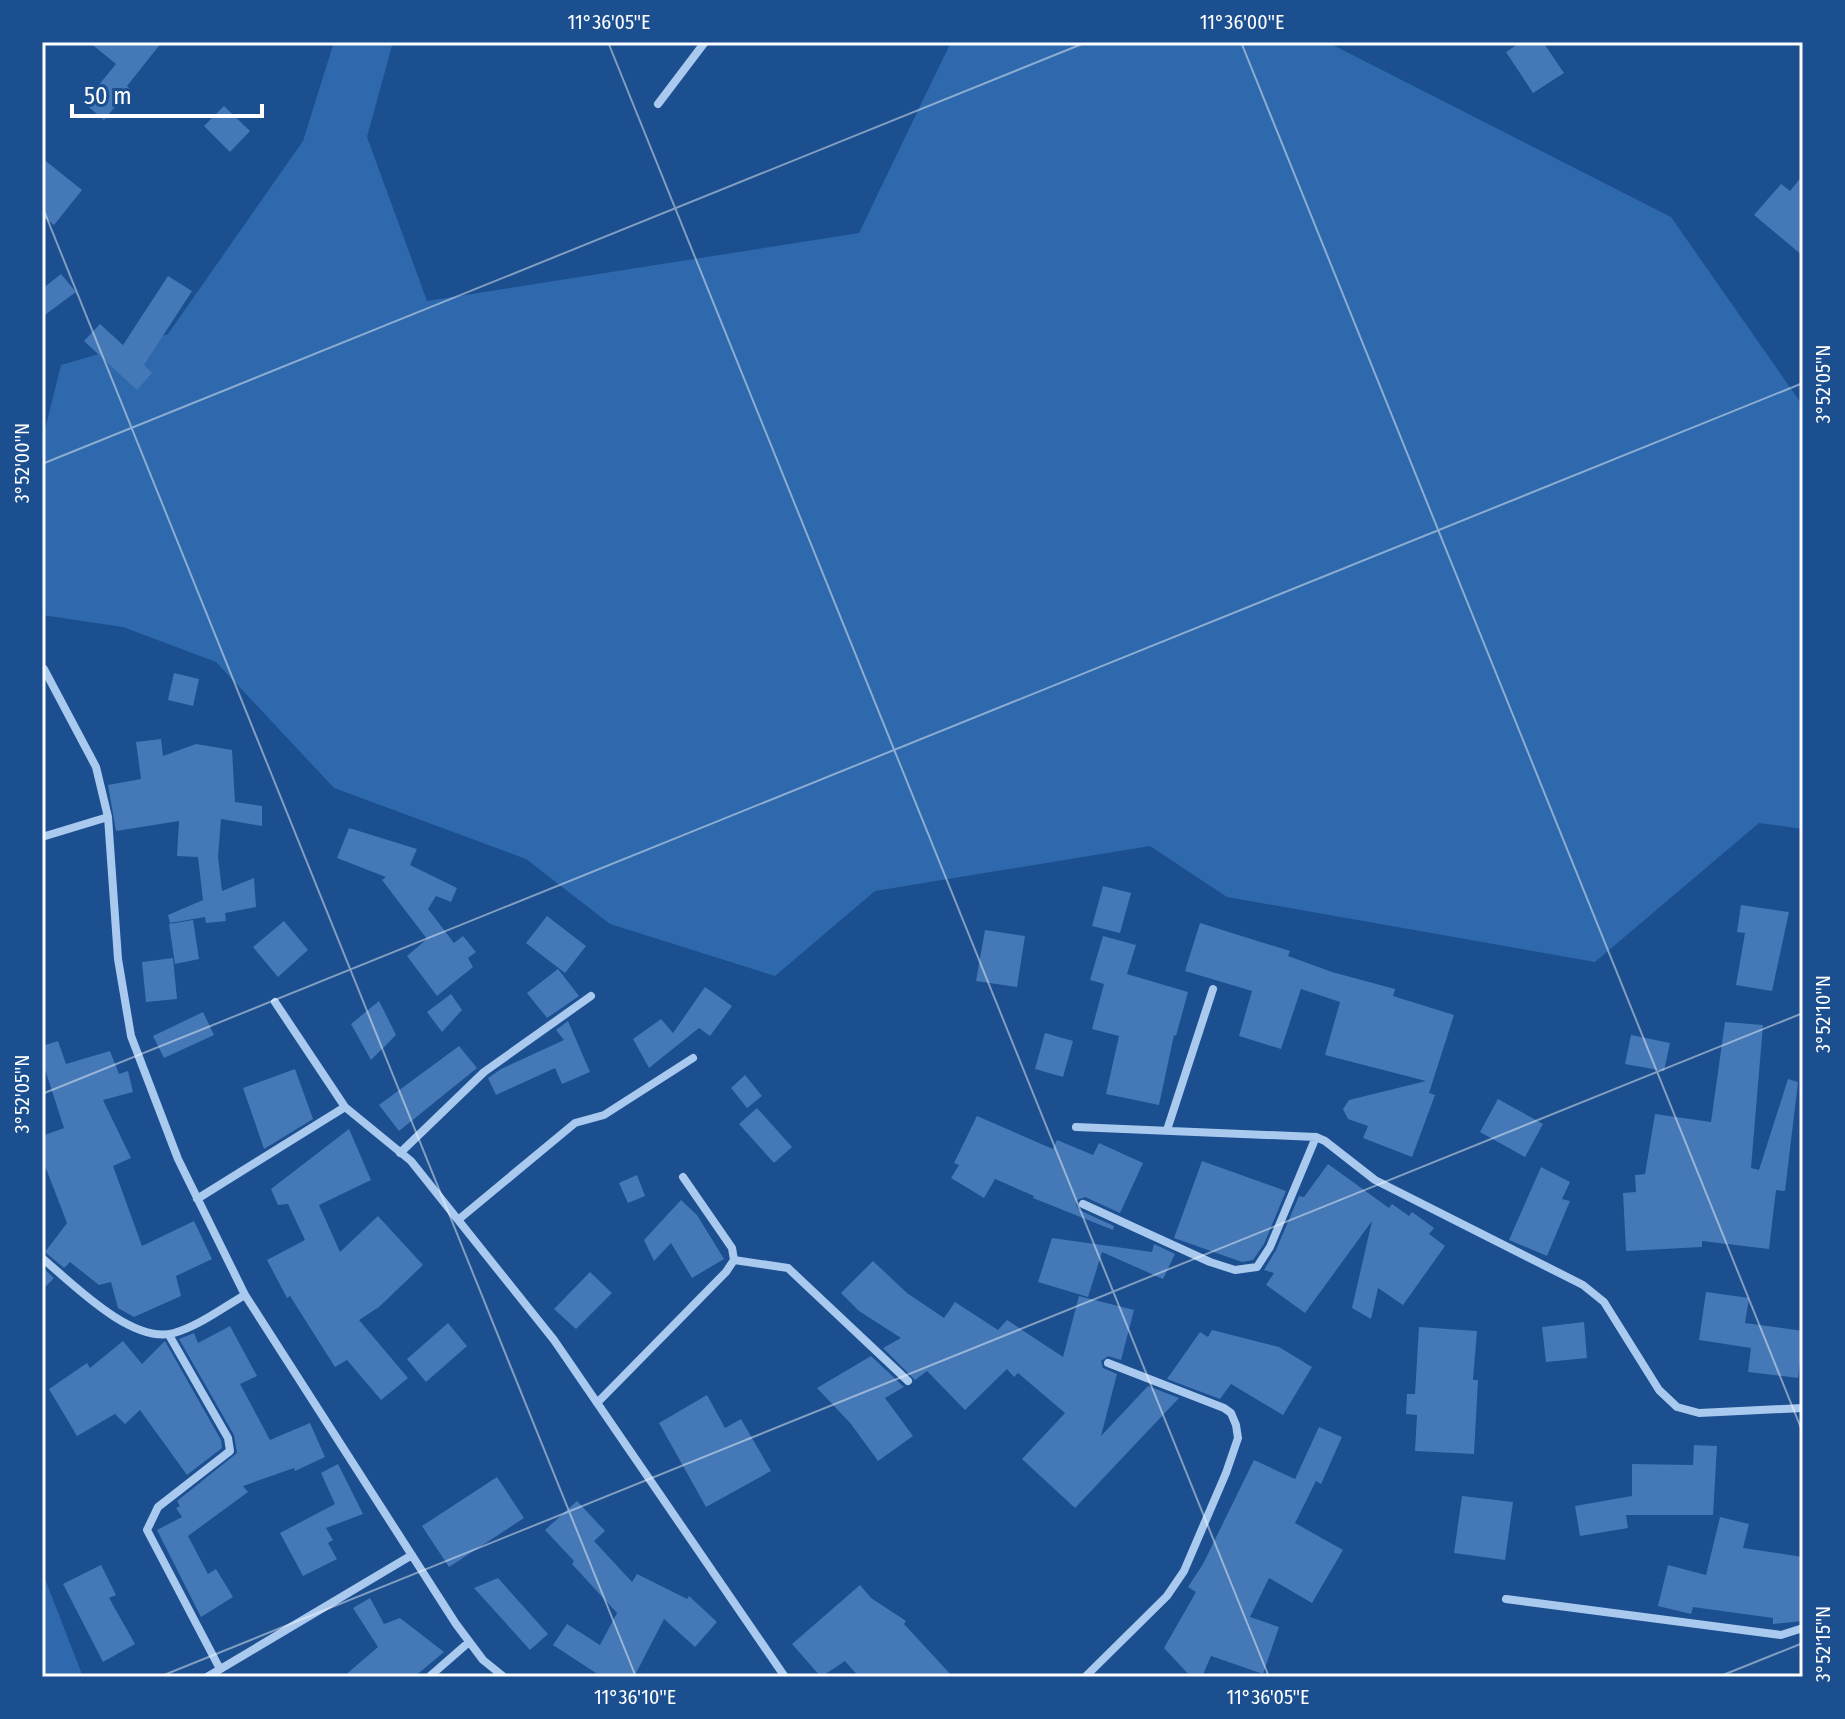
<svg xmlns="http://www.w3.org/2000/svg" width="1845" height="1719" font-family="'Fira Sans Condensed',sans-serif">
<rect width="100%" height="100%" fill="#1b4f8f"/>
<!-- green -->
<path fill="#2e69ad" d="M334,42H393L367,137L427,301L859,233L951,42H1327L1671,217L1803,406V829L1759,823L1595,962L1227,897L1150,846L875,891L775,976L610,924L526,859L334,788L216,662L123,627L42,615V441L61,365L168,334L303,141Z
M42,1571L83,1677H42Z"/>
<!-- building -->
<path fill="#4478b7" d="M89,42H162L127,86L130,89L104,120L84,103L116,64Z
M1521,42H1543L1564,73L1533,93L1506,52Z
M224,106L250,131L230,152L204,126Z
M42,158L82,190L54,225L42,216Z
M1803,175V256L1754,215L1781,184L1790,191Z
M61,274L76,292L42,317V289Z
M168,276L192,291L144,365L152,373L137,390L84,341L100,324L123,345Z
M174,673L199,679L193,706L168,700Z
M161,739L163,756L196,744L232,750L235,802L262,806V826L221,819L218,857L222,891L254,878L256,907L225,913L226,921L206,923L205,917L170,923L168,915L203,900L198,857L177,856L179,821L116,831L108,785L141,779L136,742Z
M349,828L417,849L410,865L457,888L451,902L436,896L428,909L454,943L463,936L476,952L468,958L473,967L437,996L407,956L427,939L382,880L386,877L337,858Z
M1103,886L1131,893L1120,933L1092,926Z
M1741,905L1789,912L1772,991L1736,985L1745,933L1737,932Z
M547,916L586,946L565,973L526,943Z
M193,920L199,959L175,964L169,924Z
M284,921L308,950L278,977L253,947Z
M1200,923L1290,951L1288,956L1332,972L1395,989L1393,996L1454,1015L1429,1093L1435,1095L1412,1157L1363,1138L1368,1126L1348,1119L1343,1109L1349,1100L1426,1081L1325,1055L1340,1002L1301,989L1281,1049L1239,1036L1252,991L1185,971Z
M985,930L1025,936L1017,987L976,981Z
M1103,936L1136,945L1127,974L1188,992L1176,1036L1174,1035L1159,1105L1106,1094L1119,1036L1092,1029L1104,984L1090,980Z
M173,958L177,999L146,1002L142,962Z
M558,969L579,996L547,1018L527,993Z
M705,987L732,1006L710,1036L699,1028L649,1068L633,1039L661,1019L673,1033Z
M451,994L462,1010L442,1032L427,1012Z
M379,1001L396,1035L371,1060L351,1024Z
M203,1012L214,1035L164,1058L153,1036Z
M568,1021L590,1072L562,1084L555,1068L496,1095L488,1078L501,1069L564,1040L556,1030Z
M1725,1022L1763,1025L1751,1168L1759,1170L1788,1079L1798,1082L1785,1191L1776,1190L1769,1249L1702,1241V1247L1626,1251L1623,1193L1636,1192L1635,1175L1645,1174L1655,1114L1711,1122Z
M1045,1033L1073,1041L1063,1077L1035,1069Z
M1631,1035L1670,1043L1664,1071L1625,1064Z
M58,1041L66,1064L110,1051L119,1074L128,1071L133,1092L103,1100L131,1158L113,1166L142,1246L194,1221L212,1259L176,1276L181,1296L134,1317L118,1308L111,1282L99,1285L70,1262L64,1268L45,1252L67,1223L42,1158V1136L64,1128L42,1060V1046Z
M459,1046L477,1068L399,1131L379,1105Z
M295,1069L313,1119L264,1149L243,1088Z
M745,1075L762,1096L747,1108L731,1088Z
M1498,1099L1543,1124L1525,1157L1480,1132Z
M757,1108L792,1147L774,1163L739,1124Z
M977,1116L1053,1149L1057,1140L1093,1155L1099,1143L1143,1163L1120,1213L1085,1197L1077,1200L1076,1205L1079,1210L1114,1226L1113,1230L1033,1198L1034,1196L995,1179L984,1198L951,1178L959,1165L954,1163Z
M349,1129L371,1180L319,1205L340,1252L378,1216L423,1265L379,1307L359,1320L408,1378L381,1400L347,1360L335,1367L290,1296L287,1298L267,1260L305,1240L288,1204L278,1205L271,1189Z
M1202,1161L1286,1191L1264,1244L1253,1260L1242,1262L1174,1238Z
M1328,1164L1389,1208L1392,1204L1409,1216L1412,1212L1434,1228L1429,1234L1445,1246L1403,1305L1378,1288L1371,1319L1352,1308L1372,1221L1305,1313L1266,1285L1274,1273L1264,1270L1276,1250L1299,1196L1304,1197Z
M1541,1167L1570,1182L1562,1199L1570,1201L1547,1256L1509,1240Z
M637,1175L645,1196L628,1203L619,1183Z
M681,1200L697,1215L724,1259L692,1278L671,1243L654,1261L644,1240Z
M1052,1238L1152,1252L1154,1244L1175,1254L1163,1279L1102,1252L1088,1297L1038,1282Z
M873,1261L907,1293L944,1318L955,1302L998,1330L1007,1320L1063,1357L1079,1296L1134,1310L1121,1360L1108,1356L1101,1361L1103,1368L1117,1374L1101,1436L1148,1386L1179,1398L1075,1508L1022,1459L1065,1413L1018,1373L1014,1377L1007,1369L965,1410L927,1371L915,1380L883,1348L901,1338L859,1311L841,1293Z
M42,1267L54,1278L42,1290Z
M590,1272L612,1293L576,1329L554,1309Z
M1706,1292L1749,1298L1745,1323L1803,1331L1798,1378L1748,1372L1751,1348L1699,1340Z
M1584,1322L1587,1358L1546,1362L1542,1327Z
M448,1323L467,1346L426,1382L407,1359Z
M230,1326L257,1376L240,1384L270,1440L310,1423L325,1457L295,1471L294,1468L243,1486L248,1492L188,1536L208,1574L216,1569L233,1597L201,1617L157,1530L182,1517L176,1508L180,1506L177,1501L237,1453L234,1435L179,1339L194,1333L198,1343Z
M1419,1327L1477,1331L1473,1380H1478L1474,1454L1415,1451L1417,1415L1406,1414L1407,1394H1415Z
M1212,1330L1279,1347L1312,1367L1283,1415L1231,1384L1220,1399L1167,1379L1200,1332L1208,1337Z
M123,1341L142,1364L165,1341L221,1440L222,1448L187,1475L140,1410L125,1424L115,1414L77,1436L49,1389L87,1363L90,1368Z
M871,1356L904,1387L885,1398L913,1436L878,1461L851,1424L817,1388Z
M707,1395L725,1428L741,1419L771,1471L706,1507L659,1423Z
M1319,1427L1342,1437L1321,1484L1316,1481L1295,1523L1343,1550L1312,1603L1269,1578L1250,1617L1279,1627L1263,1674L1211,1656L1202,1677H1191L1164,1648L1196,1592L1188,1587L1203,1564L1254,1460L1295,1479Z
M1694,1445L1717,1446L1713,1515H1626L1628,1528L1580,1536L1575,1506L1632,1496V1464L1693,1465Z
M338,1464L363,1514L326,1528L333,1540L328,1543L337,1559L303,1576L280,1533L335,1504L321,1473Z
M497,1477L524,1518L449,1567L422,1526Z
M1462,1496L1513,1502L1505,1560L1454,1553Z
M577,1501L605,1531L594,1541L632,1582L637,1574L687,1599L689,1596L717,1622L695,1647L664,1619L634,1677H602L553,1645L567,1624L600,1645L617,1613L572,1564L574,1561L545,1530Z
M1720,1517L1749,1524L1743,1548L1803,1557V1621L1773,1624V1618L1693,1607L1691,1614L1658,1606L1668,1565L1706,1575Z
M101,1565L116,1595L109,1598L135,1644L103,1662L63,1584Z
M498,1578L548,1634L530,1650L474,1588Z
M860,1585L871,1598L906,1621L904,1624L953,1677H859L845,1661L821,1677L792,1644Z
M370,1598L384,1624L400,1618L444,1652L414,1677H343L378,1647L353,1608Z"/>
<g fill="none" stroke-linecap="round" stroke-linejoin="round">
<!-- street -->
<path stroke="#a9c9ee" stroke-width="8" d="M658,104L705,42
M44,669L96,767L108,817L118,959L131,1036L178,1159L245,1295L456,1624L483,1660L504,1677
M42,837L108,817
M275,1002L345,1107L411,1161L554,1340L785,1677
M1076,1127L1316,1137L1325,1141L1375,1180L1583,1285L1604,1302L1659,1390L1677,1407L1699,1413L1803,1408
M1167,1130L1213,989
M400,1153L484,1072L591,996
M197,1199L345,1107
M1083,1204L1210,1262L1235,1270L1257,1267L1270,1247L1316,1137
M458,1220L575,1123L604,1115L693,1058
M42,1258C72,1283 132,1345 174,1333C199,1326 222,1308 245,1295
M734,1260L788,1268L908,1381
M169,1335L228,1438L230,1451L158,1507L147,1530L220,1669
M597,1403L726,1272L734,1260L732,1248L683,1177
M1506,1599L1781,1635L1803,1628
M207,1677L412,1555
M429,1677L469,1642
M1085,1677L1167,1596L1184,1571L1226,1473L1238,1438L1236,1425L1231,1413L1224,1408L1108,1363"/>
</g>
<!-- ticks -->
<path fill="none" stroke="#fff" stroke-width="2" stroke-opacity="0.45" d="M608,42L1269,1677M1241,42L1803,1433M42,206L636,1677M42,464L1087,42M42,1094L1803,383M159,1677L1803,1013M1718,1677L1803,1643"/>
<!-- border -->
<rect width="1845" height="1719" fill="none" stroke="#1b4f8f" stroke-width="88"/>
<!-- scale -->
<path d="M72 104v12h190v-12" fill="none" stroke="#ffffff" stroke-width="4"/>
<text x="84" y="104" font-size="24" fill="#ffffff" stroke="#1b4f8f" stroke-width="6" paint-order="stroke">50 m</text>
<rect x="44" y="44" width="1757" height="1631" fill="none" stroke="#fff" stroke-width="3"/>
<g font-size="20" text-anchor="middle" fill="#fff">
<text x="609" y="29">11°36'05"E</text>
<text x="1242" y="29">11°36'00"E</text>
<text transform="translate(1823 384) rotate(-90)" y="7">3°52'05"N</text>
<text transform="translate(22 463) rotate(-90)" y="7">3°52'00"N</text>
<text transform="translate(1823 1014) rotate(-90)" y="7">3°52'10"N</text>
<text transform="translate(22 1094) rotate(-90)" y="7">3°52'05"N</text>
<text transform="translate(1823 1644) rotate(-90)" y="7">3°52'15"N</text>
<text x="635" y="1704">11°36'10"E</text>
<text x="1268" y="1704">11°36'05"E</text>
</g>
</svg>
